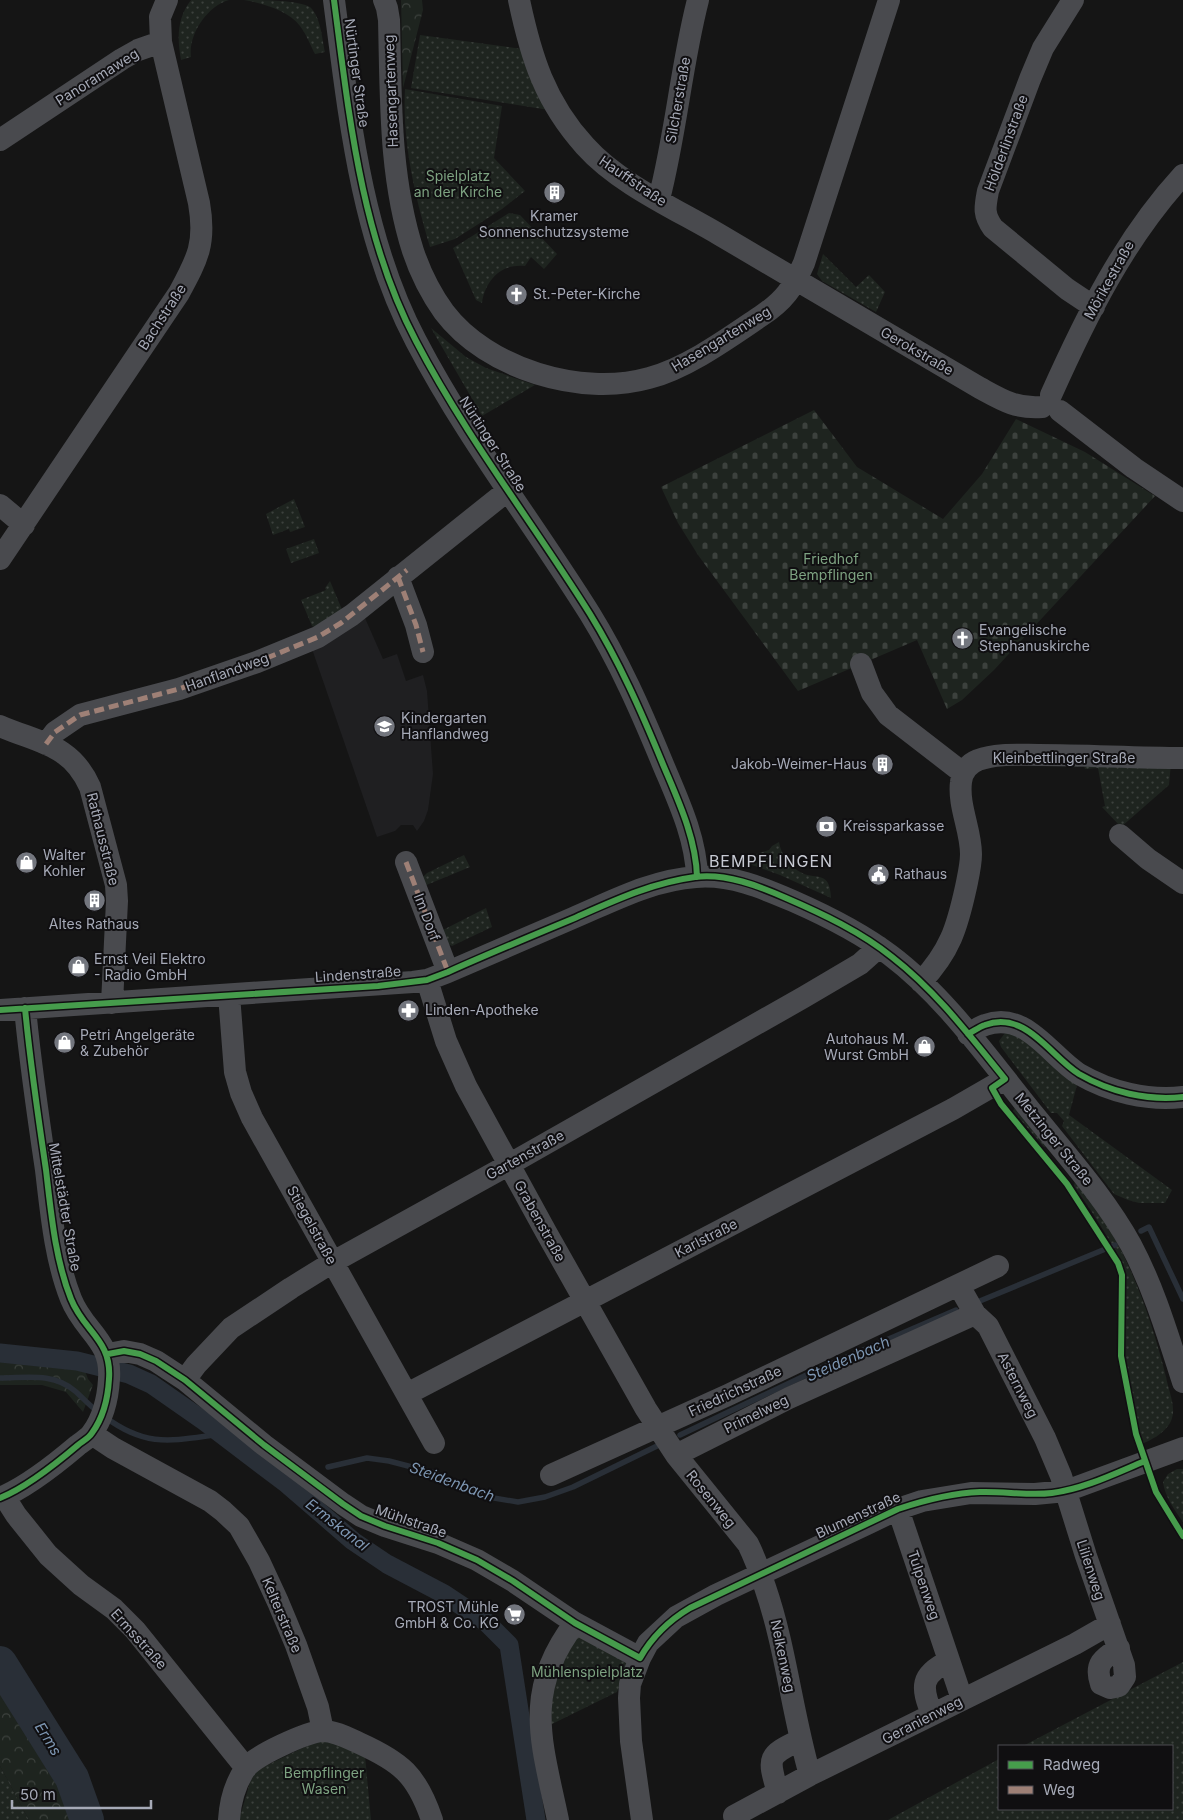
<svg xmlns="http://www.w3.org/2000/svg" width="1183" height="1820" font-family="Inter,sans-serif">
<defs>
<pattern id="green-dots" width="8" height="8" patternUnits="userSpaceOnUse" patternTransform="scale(1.25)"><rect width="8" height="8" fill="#1e241f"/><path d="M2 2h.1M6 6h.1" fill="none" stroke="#3c413d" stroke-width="1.8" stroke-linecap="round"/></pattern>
<pattern id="forest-crowns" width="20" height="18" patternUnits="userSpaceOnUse" patternTransform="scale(1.25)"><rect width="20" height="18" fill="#1e241f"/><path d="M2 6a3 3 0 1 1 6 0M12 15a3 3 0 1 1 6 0" fill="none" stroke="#3c413d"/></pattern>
<pattern id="cemetery-stones" width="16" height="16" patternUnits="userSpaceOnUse" patternTransform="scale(1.25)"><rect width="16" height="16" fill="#1e241f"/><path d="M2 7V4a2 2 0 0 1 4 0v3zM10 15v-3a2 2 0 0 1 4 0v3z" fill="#3c413d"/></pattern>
</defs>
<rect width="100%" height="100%" fill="#151515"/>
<!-- built -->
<path fill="#1f1f21" d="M365,618L383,659L397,654L406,681L423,675L427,691L433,774L428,810L424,821L417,831L413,825H401L395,831L377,837L312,649Z"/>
<!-- green -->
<path fill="url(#green-dots)" d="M191,0H229C207,6 188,35 191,57L181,60C177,38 177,18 191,0Z
M244,0C261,0 297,0 310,7C321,17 322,39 325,52L315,54C310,45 307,35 300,26C289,11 263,3 244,0Z
M420,35L522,49L549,110L411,88Z
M405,89L502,106L494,158L525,191L502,209L455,239L430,247C415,196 402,142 405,89Z
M509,213L520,215L557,254L544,269L531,257L525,266C501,263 485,281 482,303L476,300L453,248Z
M823,254L856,287L869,275L885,292L876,312L822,281L817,274Z
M431,328L466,357L486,368L535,385L482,416Z
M294,499L305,527L290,532L289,529L273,535L266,514Z
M314,539L319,553L291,563L286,549Z
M330,581L343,612L314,627L312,626L301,600L326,590L325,588Z
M1067,760L1171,763L1169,785L1121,827L1102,807L1105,806L1098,768L1085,769L1084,766L1069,768Z
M779,842C781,855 790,867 802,873C817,880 830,870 831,898L780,875L738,860L769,850L772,846Z
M464,855L470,867L424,886L423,877L427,873Z
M486,908L492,927L452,946L446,943L441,931Z
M1005,1033H1015L1077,1085L1069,1115L1172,1190L1165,1203H1139L1128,1200L1114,1194L1062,1126L1064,1121L1057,1113H1051L1001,1047L999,1041Z
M1016,1106L1047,1146L1044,1147L1013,1111Z
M1075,1181C1084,1192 1094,1203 1101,1214C1132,1264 1152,1320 1166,1377C1168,1389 1176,1406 1172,1418C1169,1430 1153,1440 1141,1444L1133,1411L1124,1357L1125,1283L1123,1268L1116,1251L1092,1212L1074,1186Z
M1177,1469H1183V1522C1174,1509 1165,1497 1163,1482L1168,1474Z
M576,1632L631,1659L617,1692L548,1726L556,1667Z
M1183,1662V1820H888L999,1759V1809H1172V1746H1023Z
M325,1737L365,1756L371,1820H239L253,1772Z
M0,1766L29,1820H0Z"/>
<!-- forest -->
<path fill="url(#forest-crowns)" d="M401,0H422L423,10L403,88Z
M0,1357L84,1368L88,1379L93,1385L83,1412L66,1392L42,1385H0Z
M0,1674L81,1820H29L0,1766Z"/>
<!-- cemetery -->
<path fill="url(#cemetery-stones)" d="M814,410L857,467L943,519L982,474L1016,419L1085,452L1155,496L994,670L962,700L947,709L917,640L798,691L698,555L678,523L661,487Z"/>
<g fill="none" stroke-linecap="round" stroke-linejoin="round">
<!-- stream -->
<path stroke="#292f37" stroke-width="5.5" d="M1141,1231L1149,1227L1183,1299
M975,1303L1115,1245
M0,1378C26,1378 53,1372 75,1391C83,1398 89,1405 98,1412
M105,1417C148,1449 174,1440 222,1434
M680,1435L819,1369L956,1310
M328,1467L367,1458L389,1461L435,1473L461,1488L488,1497L518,1502L545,1497L573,1487L657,1446"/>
<!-- canal -->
<path stroke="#292f37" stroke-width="19" d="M0,1353L77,1361L129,1374L151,1384L204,1421L287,1484L353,1541L387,1564L444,1594L486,1622L509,1645L536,1820"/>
<!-- river -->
<path stroke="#292f37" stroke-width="34" d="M0,1663L72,1778L87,1820"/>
<!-- minor -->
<path stroke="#494a4e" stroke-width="22" d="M334,0C349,115 361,237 416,341C466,437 533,523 590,614C619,661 641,711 662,762C677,798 696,837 697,877
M384,0L387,8L389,20C391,98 389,176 413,251C420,272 431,294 444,312C487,369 581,397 649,378C687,368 727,339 761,316C784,301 793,288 804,263L889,0
M519,0C531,57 545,102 585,146C619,184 676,209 720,235C806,286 893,337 980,388C1002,400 1016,409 1042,407
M1073,0L1043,48L1030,79L988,191C985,207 983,214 993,228L1067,289L1094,307
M0,140L122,59L138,50L161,42
M659,199C676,134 681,66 698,0
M1051,395C1086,317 1124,239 1183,175
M1060,411L1134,468L1183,501
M0,505L24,525
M0,559L179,293C198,258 206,243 199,203L161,42L160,17L167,0
M398,577L416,625L423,652
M861,664L872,693L888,715L963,773
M0,726C39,743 71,744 90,787L116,885L117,901L112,1003
M46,744L55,732L80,715L179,689L257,662L318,637L352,615L507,491
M1120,835L1148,859L1183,883
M406,862L448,972
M427,980L446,1041L466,1086L546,1232L646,1409L676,1455L748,1544C755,1558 760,1572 765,1587C786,1648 792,1713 810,1775
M921,982C950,951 957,928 966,887C968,877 971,865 971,854C971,830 958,806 961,782C962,772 968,764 978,760C997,753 1019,755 1039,755C1087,755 1135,758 1183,758
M229,995L235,1072L241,1093L252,1118L434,1443
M0,1010L413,982L427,980L448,972C489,954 531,936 573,918C613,901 652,880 696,877C730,874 763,888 793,901C827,916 861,933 890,955C946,997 991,1062 1035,1116C1068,1157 1105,1198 1131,1245C1154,1288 1168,1336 1183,1382
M968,1034C974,1031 979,1027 985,1025C1026,1010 1050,1056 1079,1074C1110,1092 1147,1101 1183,1097
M959,1286L975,1314L988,1326L1045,1438L1061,1476L1086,1556L1124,1665L1125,1677L1119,1686L1110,1688L1101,1684C1094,1664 1103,1658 1119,1648
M108,1354L124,1351L140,1354L156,1361L185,1380L264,1445L343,1504L361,1516L385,1526L438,1543L477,1560L513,1581L575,1623L640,1658
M185,1380L196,1365L231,1328L291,1288L333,1262L510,1164L804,997L860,964L879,947
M407,1394L953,1109L1005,1079
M92,1434L113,1448L210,1501L223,1511L239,1526L259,1561L278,1602L296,1645L318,1707L323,1731
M676,1455L789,1398L975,1314
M551,1475L728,1395L998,1266
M4,1496L16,1515L48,1555L81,1585L114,1609L135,1630L246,1768
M0,1498C25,1488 58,1462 78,1445C83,1441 89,1438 92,1433C103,1418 108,1397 109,1379C112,1340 84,1332 71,1299C55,1259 51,1212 46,1170C38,1116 30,1062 25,1008
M898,1509L962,1699
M932,1714C921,1687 920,1675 949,1661
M778,1793C768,1758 766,1756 800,1740
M734,1816L810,1775L1075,1644L1110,1624
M229,1820C230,1803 235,1784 245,1769C254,1756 306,1732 323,1731C335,1731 348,1738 359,1743C401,1762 417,1775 432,1820
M558,1820C542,1743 522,1692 575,1623
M642,1820L631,1741L629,1698L630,1684L640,1658L648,1643L676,1617L716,1595L869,1523L898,1509L922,1501L971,1493L1035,1494L1066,1491L1183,1448"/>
<!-- quiet -->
<path stroke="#9e8076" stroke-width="5" stroke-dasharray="10 5" stroke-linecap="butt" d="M398,577L416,625L423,652
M46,744L55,732L80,715L179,689L257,662L318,637L341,623L407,570
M406,862L448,972"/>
<defs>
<path id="cycleway" d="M334,0C349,115 361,237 416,341C466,437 533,523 590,614C619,661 641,711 662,762C677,798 696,837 697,877
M0,1010L378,986L427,980L448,972C488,954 529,937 570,920C611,902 650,883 695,877C726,873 759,886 786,898C823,914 861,932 892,957C936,991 970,1036 1005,1079L992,1088L1001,1104L1067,1184L1118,1263L1122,1275L1121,1356L1136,1434L1156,1492L1183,1536
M968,1034C974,1031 979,1027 985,1025C1026,1010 1050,1056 1079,1074C1110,1092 1147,1101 1183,1097
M108,1354L124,1351L140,1354L156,1361L185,1380L264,1445L343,1504L361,1516L385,1526L438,1543L477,1560L513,1581L575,1623L640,1658C652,1637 668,1621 690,1608L898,1509C925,1500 951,1493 980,1492C1004,1491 1028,1496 1052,1493C1084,1489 1116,1473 1145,1461
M0,1498C25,1488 58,1462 78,1445C83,1441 89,1438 92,1433C103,1418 108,1397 109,1379C112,1340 84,1332 71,1299C55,1259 51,1212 46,1170C38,1116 30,1062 25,1008"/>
</defs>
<!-- cycleway casing -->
<use href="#cycleway" stroke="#100f11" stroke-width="9"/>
<!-- cycleway -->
<use href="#cycleway" stroke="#469c4c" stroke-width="6"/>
</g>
<!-- icons -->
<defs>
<symbol id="building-disc" viewBox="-11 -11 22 22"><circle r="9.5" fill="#73767e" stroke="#100f11"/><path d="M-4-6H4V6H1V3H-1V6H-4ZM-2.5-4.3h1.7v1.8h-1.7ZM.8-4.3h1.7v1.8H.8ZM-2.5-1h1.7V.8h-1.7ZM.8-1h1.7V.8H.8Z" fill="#fff"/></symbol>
<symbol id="church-disc" viewBox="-11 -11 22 22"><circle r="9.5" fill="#73767e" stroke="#100f11"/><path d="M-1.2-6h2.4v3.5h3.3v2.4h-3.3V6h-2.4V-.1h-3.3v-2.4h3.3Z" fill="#fff"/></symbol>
<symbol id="school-disc" viewBox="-11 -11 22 22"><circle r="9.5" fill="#73767e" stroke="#100f11"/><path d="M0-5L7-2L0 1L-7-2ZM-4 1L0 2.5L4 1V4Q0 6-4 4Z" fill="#fff"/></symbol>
<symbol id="bank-disc" viewBox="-11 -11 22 22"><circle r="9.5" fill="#73767e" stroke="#100f11"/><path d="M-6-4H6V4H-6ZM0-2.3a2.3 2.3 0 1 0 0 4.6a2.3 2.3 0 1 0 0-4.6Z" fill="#fff"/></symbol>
<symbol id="shop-disc" viewBox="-11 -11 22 22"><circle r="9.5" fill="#73767e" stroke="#100f11"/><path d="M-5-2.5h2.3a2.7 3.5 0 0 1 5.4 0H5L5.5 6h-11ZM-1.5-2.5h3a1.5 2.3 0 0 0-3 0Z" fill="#fff"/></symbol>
<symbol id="civic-disc" viewBox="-11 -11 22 22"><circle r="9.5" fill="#73767e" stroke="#100f11"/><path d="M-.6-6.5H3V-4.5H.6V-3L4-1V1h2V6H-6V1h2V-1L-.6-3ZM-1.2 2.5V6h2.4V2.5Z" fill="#fff"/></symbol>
<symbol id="pharmacy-disc" viewBox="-11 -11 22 22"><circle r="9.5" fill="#73767e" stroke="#100f11"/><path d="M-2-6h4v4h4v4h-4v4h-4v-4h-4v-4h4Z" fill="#fff"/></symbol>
<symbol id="supermarket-disc" viewBox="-11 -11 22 22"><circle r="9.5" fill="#73767e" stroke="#100f11"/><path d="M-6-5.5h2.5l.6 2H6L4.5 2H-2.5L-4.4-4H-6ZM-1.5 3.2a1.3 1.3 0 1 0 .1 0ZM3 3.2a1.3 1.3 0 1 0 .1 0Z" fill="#fff"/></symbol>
</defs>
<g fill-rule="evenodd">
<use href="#building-disc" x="542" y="180" width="25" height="25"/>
<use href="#church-disc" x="504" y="282" width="25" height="25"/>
<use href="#church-disc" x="950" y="626" width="25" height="25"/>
<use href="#school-disc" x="372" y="714" width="25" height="25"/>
<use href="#building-disc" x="870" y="752" width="25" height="25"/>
<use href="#bank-disc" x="814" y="814" width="25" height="25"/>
<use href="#shop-disc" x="14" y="850" width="25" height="25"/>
<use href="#civic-disc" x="866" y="862" width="25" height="25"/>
<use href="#building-disc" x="82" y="888" width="25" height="25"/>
<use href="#shop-disc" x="66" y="954" width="25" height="25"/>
<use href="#pharmacy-disc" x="396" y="998" width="25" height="25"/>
<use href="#shop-disc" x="52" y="1030" width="25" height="25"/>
<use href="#shop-disc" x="912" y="1034" width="25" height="25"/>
<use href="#supermarket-disc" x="502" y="1602" width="25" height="25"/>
</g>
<g text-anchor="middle" stroke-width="4" stroke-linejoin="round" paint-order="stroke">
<!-- street labels -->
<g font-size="14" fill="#a6aab7" stroke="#100f11">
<text transform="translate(357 73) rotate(82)" y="5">Nürtinger Straße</text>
<text transform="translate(97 77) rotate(-32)" y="5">Panoramaweg</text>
<text transform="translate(391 91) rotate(-92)" y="5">Hasengartenweg</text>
<text transform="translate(678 100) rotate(-80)" y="5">Silcherstraße</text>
<text transform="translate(1006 143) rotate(-70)" y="5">Hölderlinstraße</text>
<text transform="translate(633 181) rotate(34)" y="5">Hauffstraße</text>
<text transform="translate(1109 280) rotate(-61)" y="5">Mörikestraße</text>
<text transform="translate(162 317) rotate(-57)" y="5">Bachstraße</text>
<text transform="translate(721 339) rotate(-31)" y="5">Hasengartenweg</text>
<text transform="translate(917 351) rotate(30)" y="5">Gerokstraße</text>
<text transform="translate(493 444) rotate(57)" y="5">Nürtinger Straße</text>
<text transform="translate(227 672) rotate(-20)" y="5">Hanflandweg</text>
<text x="1064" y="763">Kleinbettlinger Straße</text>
<text transform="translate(103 839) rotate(76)" y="5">Rathausstraße</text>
<text transform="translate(427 917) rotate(69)" y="5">Im Dorf</text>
<text transform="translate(358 974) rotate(-4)" y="5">Lindenstraße</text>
<text transform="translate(1054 1139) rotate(51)" y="5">Metzinger Straße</text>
<text transform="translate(525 1155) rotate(-29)" y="5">Gartenstraße</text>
<text transform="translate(65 1207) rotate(80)" y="5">Mittelstädter Straße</text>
<text transform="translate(540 1221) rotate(61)" y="5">Grabenstraße</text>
<text transform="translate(312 1225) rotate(61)" y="5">Stiegelstraße</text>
<text transform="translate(706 1238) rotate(-27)" y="5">Karlstraße</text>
<text transform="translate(1018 1385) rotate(63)" y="5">Asternweg</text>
<text transform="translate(735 1391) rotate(-25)" y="5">Friedrichstraße</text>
<text transform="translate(756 1414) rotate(-26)" y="5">Primelweg</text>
<text transform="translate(711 1499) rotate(51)" y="5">Rosenweg</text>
<text transform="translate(858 1515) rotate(-25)" y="5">Blumenstraße</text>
<text transform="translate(411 1521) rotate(19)" y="5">Mühlstraße</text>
<text transform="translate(1091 1570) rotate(72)" y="5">Lilienweg</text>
<text transform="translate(924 1585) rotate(71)" y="5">Tulpenweg</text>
<text transform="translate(282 1615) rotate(67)" y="5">Kelterstraße</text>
<text transform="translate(139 1639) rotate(48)" y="5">Ermsstraße</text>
<text transform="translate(783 1656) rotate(78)" y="5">Nelkenweg</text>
<text transform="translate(922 1720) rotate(-27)" y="5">Geranienweg</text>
</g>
<!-- park labels -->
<g font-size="14" fill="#7da281" stroke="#100f11">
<text x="458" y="181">Spielplatz<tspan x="458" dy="16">an der Kirche</tspan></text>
<text x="831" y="564">Friedhof<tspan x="831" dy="16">Bempflingen</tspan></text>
<text x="587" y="1677">Mühlenspielplatz</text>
<text x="324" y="1778">Bempflinger<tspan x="324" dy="16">Wasen</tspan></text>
</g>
<!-- poi labels -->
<g font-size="14" fill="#a6aab7" stroke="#100f11" text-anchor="start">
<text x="554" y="221" text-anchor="middle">Kramer<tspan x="554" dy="16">Sonnenschutzsysteme</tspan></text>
<text x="533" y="299">St.-Peter-Kirche</text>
<text x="979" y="635">Evangelische<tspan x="979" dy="16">Stephanuskirche</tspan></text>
<text x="401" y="723">Kindergarten<tspan x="401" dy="16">Hanflandweg</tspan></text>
<text x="867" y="769" text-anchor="end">Jakob-Weimer-Haus</text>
<text x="843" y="831">Kreissparkasse</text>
<text x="43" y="860">Walter<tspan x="43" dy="16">Kohler</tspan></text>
<text x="894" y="879">Rathaus</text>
<text x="94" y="929" text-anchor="middle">Altes Rathaus</text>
<text x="94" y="964">Ernst Veil Elektro<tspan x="94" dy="16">- Radio GmbH</tspan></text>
<text x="425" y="1015">Linden-Apotheke</text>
<text x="80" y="1040">Petri Angelgeräte<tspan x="80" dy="16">&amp; Zubehör</tspan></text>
<text x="909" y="1044" text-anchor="end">Autohaus M.<tspan x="909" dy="16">Wurst GmbH</tspan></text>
<text x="499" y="1612" text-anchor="end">TROST Mühle<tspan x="499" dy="16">GmbH &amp; Co. KG</tspan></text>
</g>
<!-- water labels -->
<g font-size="15" font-style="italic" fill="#7d96b2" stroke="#100f11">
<text transform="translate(848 1359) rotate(-24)" y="5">Steidenbach</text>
<text transform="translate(452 1482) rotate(20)" y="5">Steidenbach</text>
<text transform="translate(337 1525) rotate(38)" y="5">Ermskanal</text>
<text transform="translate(48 1739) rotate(58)" y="5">Erms</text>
</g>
<!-- quarter labels -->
<g font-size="16" letter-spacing="1" fill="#c7cad3" stroke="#100f11">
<text x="771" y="867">BEMPFLINGEN</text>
</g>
</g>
<!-- legend -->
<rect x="998" y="1745" width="175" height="65" fill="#100f11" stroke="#4c4d53"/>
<rect x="1008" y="1761" width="25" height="8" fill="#469c4c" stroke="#4c4d53"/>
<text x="1043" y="1770" font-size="15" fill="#a6aab7">Radweg</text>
<rect x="1008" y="1786" width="25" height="8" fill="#9e8076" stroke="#4c4d53"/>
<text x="1043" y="1795" font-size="15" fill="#a6aab7">Weg</text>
<!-- scale -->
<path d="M12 1800v8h139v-8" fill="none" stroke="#a6aab7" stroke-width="2.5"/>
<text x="20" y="1800" font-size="15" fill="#a6aab7" stroke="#100f11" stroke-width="4" paint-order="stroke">50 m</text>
</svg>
